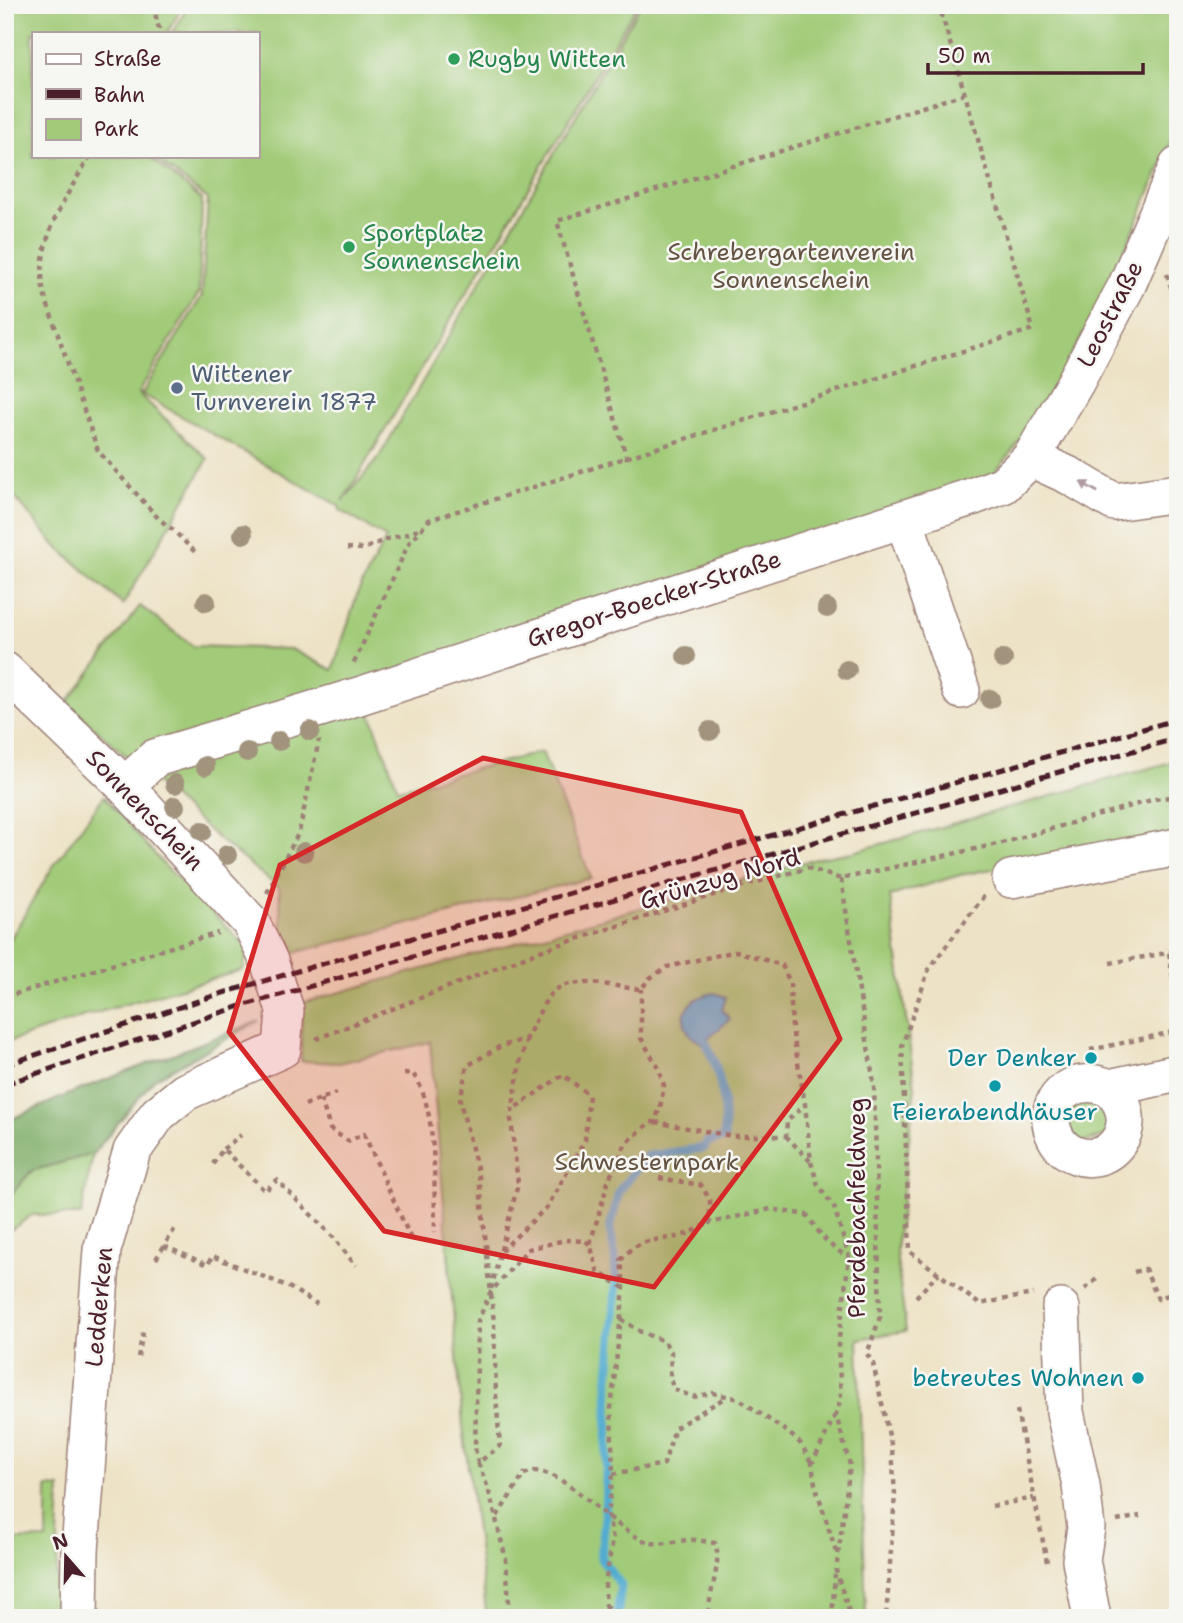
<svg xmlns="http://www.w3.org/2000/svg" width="1183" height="1623" font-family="'Shantell Sans',sans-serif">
<rect width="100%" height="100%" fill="#f6f6f2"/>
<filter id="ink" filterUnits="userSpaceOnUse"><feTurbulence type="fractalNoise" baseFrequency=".0143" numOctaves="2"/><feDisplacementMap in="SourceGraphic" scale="14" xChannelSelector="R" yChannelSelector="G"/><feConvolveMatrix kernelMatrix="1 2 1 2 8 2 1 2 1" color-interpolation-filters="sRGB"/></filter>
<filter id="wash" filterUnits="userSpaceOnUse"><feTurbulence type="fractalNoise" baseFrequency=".00686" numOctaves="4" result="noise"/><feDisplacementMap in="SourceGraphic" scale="28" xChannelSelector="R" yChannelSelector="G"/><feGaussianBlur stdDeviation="1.57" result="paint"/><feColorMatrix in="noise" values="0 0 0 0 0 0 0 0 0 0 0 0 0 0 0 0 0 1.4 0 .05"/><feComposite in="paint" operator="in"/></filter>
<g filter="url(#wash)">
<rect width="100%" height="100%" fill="#ede2c5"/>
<!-- green -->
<path fill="#a1cb78" stroke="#767552" stroke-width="2" d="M5,5H183L167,33H33V156H148L202,199L199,293L138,393L208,459L123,605L55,545L5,486Z
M189,5H637L343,501L379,457L640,5H1178V115L1164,159L1105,296L1054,386L1016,446L992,476L369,709L398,789L542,752L591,878L293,953L282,932L279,888L221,841L67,703L140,606L193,646L291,649L333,670L358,592L386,538L340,510L339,506L142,394L202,296L208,199L152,156H257V33H172Z
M1178,760V835L960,875L890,896L915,1088L896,1252L906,1331L858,1339L866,1618H487L463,1426L430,1042L339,1063L301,1061L302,1003L819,858L853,852Z
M104,796L163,864L248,948L243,970L82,1017L5,1043V948L52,868Z
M1091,1096L1110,1112L1106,1136L1080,1143L1063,1119L1064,1113Z
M93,1154L81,1215H32L5,1234V1202L31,1171Z
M47,1487L60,1488L55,1617L5,1618V1540L47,1539Z"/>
<!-- forest -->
<path fill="#80af68" stroke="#65674a" stroke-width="2" d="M259,1021L154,1079L93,1154L31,1171L5,1202V1122L74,1092Z"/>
<!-- water -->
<path fill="#53acd0" stroke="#4e667e" stroke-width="2" d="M715,993L726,997L722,1010L730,1019L702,1044C697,1039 693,1040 689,1033C675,1012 695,995 715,993Z"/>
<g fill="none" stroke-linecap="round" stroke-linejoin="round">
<!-- stream -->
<path stroke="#53acd0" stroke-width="9" d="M617,1618L621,1585L601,1559L605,1517L609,1377L616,1289L615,1257L610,1229L619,1191L647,1156L704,1148L707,1142L724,1138C726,1104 721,1073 706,1043"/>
</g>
</g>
<g filter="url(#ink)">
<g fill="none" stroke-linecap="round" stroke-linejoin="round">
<defs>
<path id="minor" d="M1031,458L1070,476L1114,502L1178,493
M904,519L961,690
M5,671L125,786L251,923L269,961L285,1010L282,1049L185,1092L158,1114L132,1151L102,1250L80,1551L79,1618
M125,786L155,758L359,696L971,497L1003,485L1031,458L1075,383L1127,285L1178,166
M1011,879L1178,847
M1109,1088C1149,1122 1107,1178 1066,1150C1057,1143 1052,1132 1051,1122C1050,1089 1082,1076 1109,1088L1178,1073
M1061,1308L1065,1412L1081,1485L1086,1528L1081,1560L1092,1618"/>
</defs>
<!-- minor casing -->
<use href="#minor" stroke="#9c8078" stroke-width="40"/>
<!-- path -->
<path stroke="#9c8078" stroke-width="4.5" stroke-dasharray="5 5" stroke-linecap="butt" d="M153,5L160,33
M90,156C65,199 34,241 44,294L98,451L159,519L172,529L195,552
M1167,274L1178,310
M627,459L557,221L964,94
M347,548L364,549L384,540L414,532L420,527
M354,663L409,543L429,520L1033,329L939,5
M841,879L874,1084L880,1317L867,1354L873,1363L892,1449L895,1495L886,1618
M267,893L299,832L319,740
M984,896L929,969L902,1046L910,1252L979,1304L1033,1294
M1169,953L1173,979L1178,985
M1110,963L1178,951
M5,997L218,933
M316,1039L537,952L735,888L808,868L841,879L1002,843L1155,799L1178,796
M1090,1050L1178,1031
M404,1074H413C438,1106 434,1191 435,1232
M321,1099L330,1129L348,1141L364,1134L411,1239
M305,1105L336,1093
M655,1122L732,1136H786L787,1121L805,1105
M786,1136L810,1161
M223,1149L241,1135
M213,1164L223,1149L265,1191L277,1180L334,1238L356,1266
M659,1178L701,1185L710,1200V1223L771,1209L807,1215C819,1232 829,1249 849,1256
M590,1244L585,1241L565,1240L528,1249L490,1293L478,1321L475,1448L478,1463L500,1446L496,1395L494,1323L479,1176L460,1101L467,1066L499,1047L527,1038C534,1024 541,1006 551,994C570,973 615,988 641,989L650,978L667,967L736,951L782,965L790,983L792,1028L805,1104L811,1162L818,1185L834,1207L849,1257L838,1346L841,1398L836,1415L850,1465L836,1571L851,1618
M164,1246L208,1265L212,1256L287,1286L317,1304
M501,1251L548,1206L585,1140L589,1095L563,1075L513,1109
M156,1259L177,1225
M1134,1272L1145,1269L1158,1299L1178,1291
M624,1288L598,1272L590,1244L609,1179L626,1143L651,1122H655L660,1107L664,1086L658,1067L641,1038V989
M491,1289L518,1184L511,1119L520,1062L527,1038
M1085,1289L1098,1278
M916,1297L939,1273
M621,1319L641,1332L664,1341L671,1352L670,1376L673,1389L693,1397L713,1393L739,1399L790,1434L801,1444L812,1464
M138,1357L144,1328
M1017,1410L1047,1562
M835,1415L812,1464L815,1484L837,1555
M478,1463L488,1488L496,1518L524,1474C528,1473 531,1471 535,1471C565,1471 613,1528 645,1541C660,1547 673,1541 688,1540C697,1539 706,1542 715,1543C723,1565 707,1593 709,1618
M613,1474L664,1464L675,1428L726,1397
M992,1506L1034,1498
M496,1519L506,1560L510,1618
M1117,1521L1140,1516
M605,1605L628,1618
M606,1618L605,1583L613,1539L608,1515L613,1474L611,1409L624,1288L621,1260C642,1234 657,1243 684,1235C693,1232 702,1227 710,1223
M832,1618L835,1575"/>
<!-- minor -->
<use href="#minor" stroke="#fff" stroke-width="37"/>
<!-- rail -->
<path stroke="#4a1f2b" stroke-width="5" stroke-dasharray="10 5" stroke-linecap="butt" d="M5,1065L213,996L301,970L1178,719
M5,1084L238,1007L1178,738"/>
</g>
<!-- trees -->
<g fill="#a2937d">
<circle cx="243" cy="534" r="10"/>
<circle cx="206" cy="602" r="10"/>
<circle cx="827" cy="608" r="10"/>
<circle cx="686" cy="656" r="10"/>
<circle cx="1003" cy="659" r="10"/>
<circle cx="847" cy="670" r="10"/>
<circle cx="990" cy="699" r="10"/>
<circle cx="310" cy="731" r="10"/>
<circle cx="710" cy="731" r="10"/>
<circle cx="279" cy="741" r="10"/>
<circle cx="247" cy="752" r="10"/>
<circle cx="205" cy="766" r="10"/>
<circle cx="175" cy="784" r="10"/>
<circle cx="175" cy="806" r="10"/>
<circle cx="202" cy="831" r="10"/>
<circle cx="304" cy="852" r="10"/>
<circle cx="227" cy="855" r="10"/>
</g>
<!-- one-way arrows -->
<defs><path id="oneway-solid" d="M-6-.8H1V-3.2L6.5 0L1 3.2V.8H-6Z" transform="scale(1.75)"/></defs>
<use fill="#ae9aa0" href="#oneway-solid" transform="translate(1089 487) rotate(-150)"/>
</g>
<!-- marked area -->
<path fill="#d62828" fill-opacity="0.2" stroke="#d62828" stroke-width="5" stroke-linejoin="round" d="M483,758L741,812L840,1039L654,1287L384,1231L229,1032L280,865Z"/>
<!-- markers -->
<g fill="#2e9e5b" stroke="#f6f6f2" stroke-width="2.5">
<circle cx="454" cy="59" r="7"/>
<circle cx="349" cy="247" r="7"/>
</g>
<circle fill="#5c6f8a" stroke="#f6f6f2" stroke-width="2.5" cx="177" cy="388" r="7"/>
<g fill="#0f9aa8" stroke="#f6f6f2" stroke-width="2.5">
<circle cx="1091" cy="1058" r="7"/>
<circle cx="995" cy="1086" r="7"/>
<circle cx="1138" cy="1378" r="7"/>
</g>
<g text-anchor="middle" stroke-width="5" stroke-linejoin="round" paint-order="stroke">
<!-- leisure labels -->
<g font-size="24" fill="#27864d" stroke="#f6f6f2" text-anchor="start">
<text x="468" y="67">Rugby Witten</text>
<text x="363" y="241">Sportplatz<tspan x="363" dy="28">Sonnenschein</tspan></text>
</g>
<!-- park labels -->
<g font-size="24" fill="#645342" stroke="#f6f6f2">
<text x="791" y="260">Schrebergartenverein<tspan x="791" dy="28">Sonnenschein</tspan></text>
<text x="647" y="1170">Schwesternpark</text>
</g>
<!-- street labels -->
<g font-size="24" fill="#4a1f2b" stroke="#f6f6f2">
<text transform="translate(1110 314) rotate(-63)" y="8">Leostraße</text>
<text transform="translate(654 599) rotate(-18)" y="8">Gregor-Boecker-Straße</text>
<text transform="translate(145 810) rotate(46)" y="8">Sonnenschein</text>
<text transform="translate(720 879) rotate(-16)" y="8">Grünzug Nord</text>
<text transform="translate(857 1208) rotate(-90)" y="8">Pferdebachfeldweg</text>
<text transform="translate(99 1307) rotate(-85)" y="8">Ledderken</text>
</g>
<!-- service labels -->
<g font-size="24" fill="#4e5e75" stroke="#f6f6f2" text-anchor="start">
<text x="191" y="382">Wittener<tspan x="191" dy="28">Turnverein 1877</tspan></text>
</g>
<!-- culture labels -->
<g font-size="24" fill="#0d838f" stroke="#f6f6f2" text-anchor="end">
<text x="1077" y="1066">Der Denker</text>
<text x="995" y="1120" text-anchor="middle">Feierabendhäuser</text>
<text x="1124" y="1386">betreutes Wohnen</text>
</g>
</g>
<!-- margin -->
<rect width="1183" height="1623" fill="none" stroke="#f6f6f2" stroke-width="28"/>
<!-- legend -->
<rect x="32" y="32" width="228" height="126" fill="#f6f6f2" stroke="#b1a0a2" stroke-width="2"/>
<rect x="46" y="54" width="35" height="10" fill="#ffffff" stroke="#b1a0a2" stroke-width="2"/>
<text x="94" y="66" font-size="21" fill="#4a1f2b">Straße</text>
<rect x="46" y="89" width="35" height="10" fill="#4a1f2b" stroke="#b1a0a2" stroke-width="2"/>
<text x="94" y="102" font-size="21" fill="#4a1f2b">Bahn</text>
<rect x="46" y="119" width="35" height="21" fill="#a1cb78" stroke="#b1a0a2" stroke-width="2"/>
<text x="94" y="136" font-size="21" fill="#4a1f2b">Park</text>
<!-- north arrow -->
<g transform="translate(66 1557) rotate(340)" stroke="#f6f6f2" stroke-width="5" paint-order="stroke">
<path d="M0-5L12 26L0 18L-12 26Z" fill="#4a1f2b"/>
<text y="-10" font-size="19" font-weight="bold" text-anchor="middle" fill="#4a1f2b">N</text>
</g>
<!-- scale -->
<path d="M928 63v10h215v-10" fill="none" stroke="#4a1f2b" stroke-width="3.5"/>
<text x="938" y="63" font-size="21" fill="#4a1f2b" stroke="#f6f6f2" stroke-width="5" paint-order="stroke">50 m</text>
</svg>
